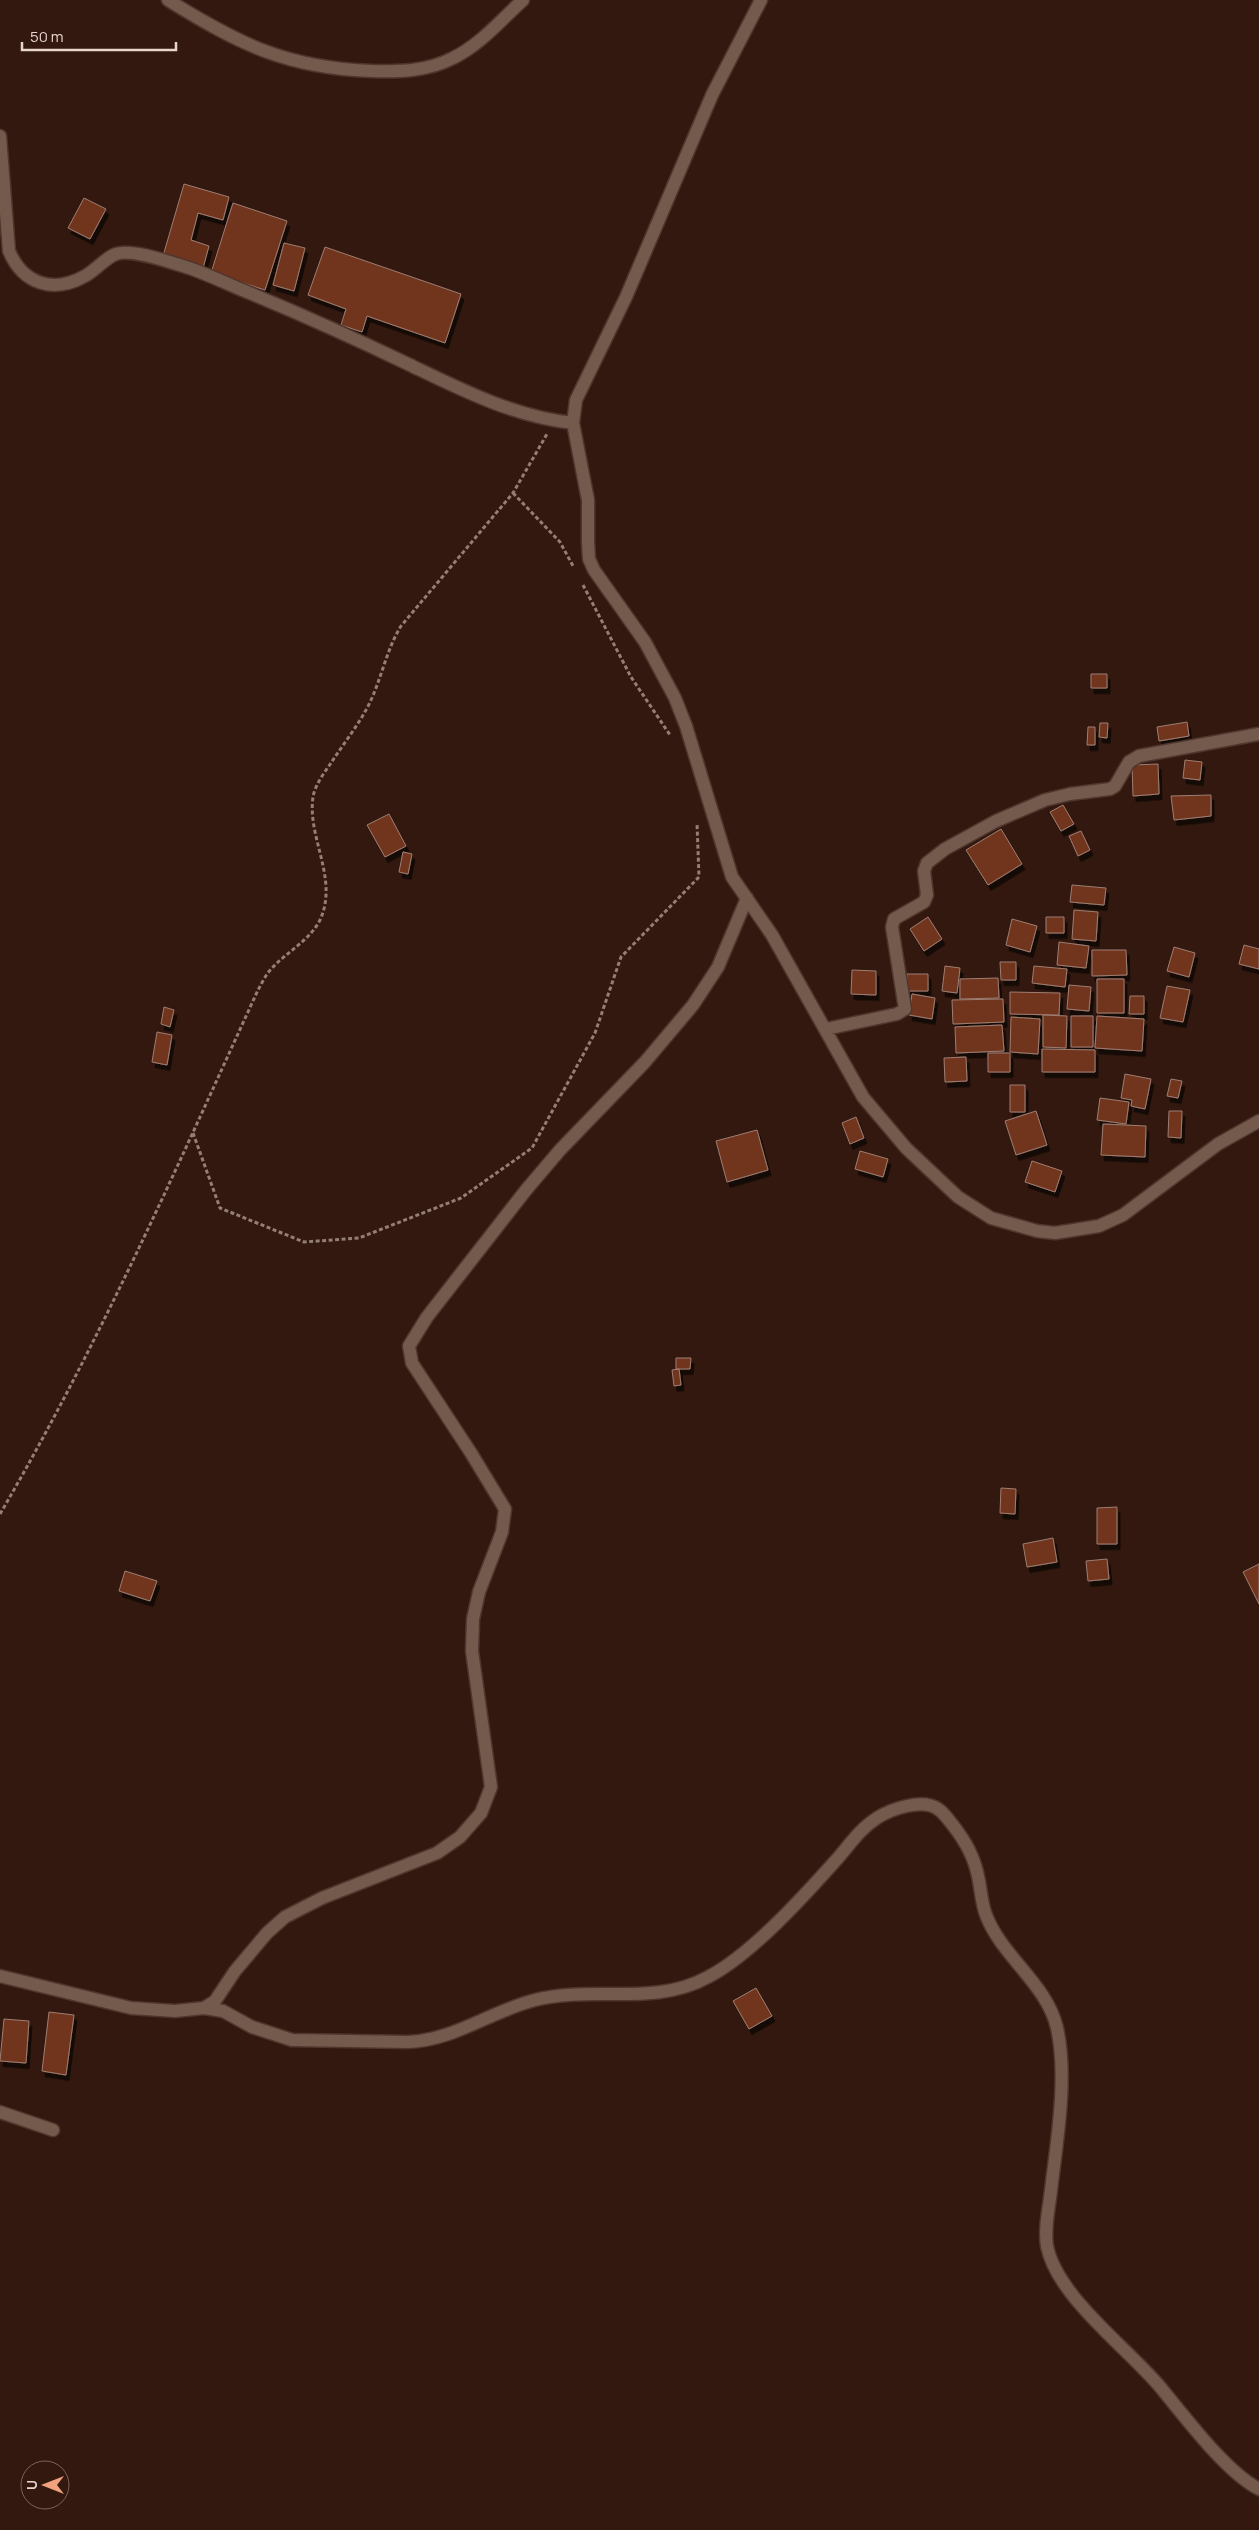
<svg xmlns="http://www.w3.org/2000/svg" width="1259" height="2530" font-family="Manrope,sans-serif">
<defs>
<filter id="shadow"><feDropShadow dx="3" dy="5.5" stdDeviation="0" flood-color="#0009"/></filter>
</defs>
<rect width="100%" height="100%" fill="#32180e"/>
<!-- building -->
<path fill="#6f351f" stroke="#9f7e72" filter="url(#shadow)" d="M184,184L229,197L223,220L198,213L191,240L209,246L203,268L163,256Z
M84,198L106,209L90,239L68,228Z
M233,203L287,221L265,290L240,282L239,286L211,273Z
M284,243L305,248L294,291L273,285Z
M325,247L461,294L445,343L367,316L362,332L341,325L346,309L308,295Z
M1091,674H1107V688H1091Z
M1187,722L1189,736L1159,741L1157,727Z
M1100,723H1108L1107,738L1099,737Z
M1088,727H1095V745H1087Z
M1185,760L1202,762L1200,780L1183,778Z
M1158,764L1159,794L1133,796L1132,765Z
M1211,795V816L1174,820L1171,796Z
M1063,805L1074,824L1061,831L1050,812Z
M389,814L406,846L385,857L367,825Z
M1001,829L1022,864L988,885L966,850Z
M1081,831L1090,850L1078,856L1069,836Z
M403,852L412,854L408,874L399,872Z
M1072,885L1106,888L1104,905L1070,902Z
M1074,910L1098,912L1096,941L1072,939Z
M928,917L942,939L924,951L910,929Z
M1046,917H1064V933H1046Z
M1012,919L1037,926L1030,952L1006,945Z
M1059,942L1089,946L1086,968L1057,965Z
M1244,945L1259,949V969L1239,964Z
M1174,947L1195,953L1189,977L1167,971Z
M1092,950H1126L1127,975L1092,976Z
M1000,962H1016V980H1001Z
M945,966L960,968L957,993L942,991Z
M1034,966L1067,969L1065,987L1032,983Z
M852,970L876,971V995L851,994Z
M907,974H928V991H907Z
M998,978L999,998L960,999V979Z
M1097,979H1124V1013H1097Z
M1069,985L1091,987L1089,1011L1067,1009Z
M1167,986L1190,990L1183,1022L1160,1018Z
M1010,992L1060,993L1059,1015L1010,1014Z
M912,994L935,998L932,1019L909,1015Z
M1130,996H1144V1014H1129Z
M1003,999L1004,1022L953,1024L952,1000Z
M164,1007L174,1010L170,1027L161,1024Z
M1043,1015L1067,1016L1066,1048L1043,1047Z
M1071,1016H1093V1047H1071Z
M1097,1016L1144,1019L1142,1051L1095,1048Z
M1011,1017L1040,1019L1038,1054L1010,1052Z
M1002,1025L1004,1051L956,1053L955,1027Z
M157,1032L172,1035L167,1065L152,1062Z
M1042,1049L1095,1050V1072H1042Z
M988,1053H1010V1072H988Z
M966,1057L967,1081L945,1082L944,1058Z
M1125,1074L1151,1079L1145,1109L1131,1106L1132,1100L1121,1098Z
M1171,1079L1182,1081L1178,1098L1167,1096Z
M1010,1085H1025V1112H1010Z
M1100,1098L1129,1102L1126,1124L1097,1120Z
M1036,1111L1047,1145L1016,1155L1005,1121Z
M1169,1111H1182L1181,1138L1168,1137Z
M856,1117L864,1138L850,1144L842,1123Z
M1103,1124L1146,1126L1145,1157L1101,1155Z
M757,1130L768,1170L727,1182L716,1141Z
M860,1151L888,1159L883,1177L855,1169Z
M1032,1161L1062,1171L1055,1192L1025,1182Z
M676,1358H691L690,1369H676Z
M679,1369L681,1385L674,1386L672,1370Z
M1001,1488L1016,1489L1015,1514L1000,1513Z
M1117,1507V1544H1097V1508Z
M1053,1538L1057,1562L1027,1567L1023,1544Z
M1107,1559L1109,1579L1088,1581L1086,1561Z
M1259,1564V1604L1243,1572Z
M125,1571L157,1581L150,1601L119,1591Z
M756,1988L772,2016L749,2029L733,2001Z
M49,2012L74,2015L66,2075L42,2071Z
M4,2019L29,2021L26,2063L0,2061Z"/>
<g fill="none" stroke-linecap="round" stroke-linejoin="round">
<defs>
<path id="street" d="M168,0C239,44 286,68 372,71C400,72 428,71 453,58C480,45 501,20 523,0
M761,0L712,95L626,297L576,400L573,423L588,500V542L589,559L594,570L645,642L675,698L686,726L732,877L772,935L863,1097L906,1148L958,1197L991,1218L1037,1231L1055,1233L1099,1226L1123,1215L1218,1144L1259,1121
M0,136L9,251C23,284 53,294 85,276C96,270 105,258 116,254C132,248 172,263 189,268C210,275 231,286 252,294C305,316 358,340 410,365C462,390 515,417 573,423
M826,1029L897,1014L905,1009L892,927L894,919L924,902L927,895L924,871L927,863L945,849L996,821L1045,800L1070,794L1110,789L1115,786L1129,762L1139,756L1259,734
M0,1976L131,2008L175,2011L204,2008L215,2001L235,1971L267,1933L285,1917L322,1898L437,1853L460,1837L481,1813L491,1787L472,1651L473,1619L479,1592L502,1532L505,1509L471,1453L412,1363L409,1346L427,1317L526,1190L560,1150L645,1062L693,1005L718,967L747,898
M204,2008L223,2011L252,2027L292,2040L408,2042C455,2040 491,2011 535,2000C592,1985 654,2007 708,1977C751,1955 805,1895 838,1858C850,1844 861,1828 877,1818C891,1809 922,1798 938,1809C943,1812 948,1819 952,1824C966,1842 975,1858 979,1881C981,1892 982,1905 986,1915C1002,1957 1047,1984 1057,2028C1068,2077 1057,2140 1051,2190C1049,2209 1044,2228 1047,2246C1057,2297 1129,2349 1161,2388C1186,2418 1226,2472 1259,2489
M0,2112L53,2130"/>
</defs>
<!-- street casing -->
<use href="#street" stroke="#4f362d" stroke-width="15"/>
<!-- path -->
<path stroke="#947e75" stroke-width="3" stroke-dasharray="4 2.5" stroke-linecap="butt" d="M513,493L560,542L573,566
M583,585L631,677L670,735
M193,1133L220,1208L304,1242L359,1238L461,1198L532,1148L595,1033L621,957L699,877L697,823
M0,1514C98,1346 177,1167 258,990C262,983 266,974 272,968C287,952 310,940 320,920C339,879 307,838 313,797C315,785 324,773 331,763C342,746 356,728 366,710C381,683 385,652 401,626L513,493L547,434"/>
<!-- street -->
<use href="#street" stroke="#74594d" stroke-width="12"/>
</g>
<!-- north arrow -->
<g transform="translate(45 2485) rotate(270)"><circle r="24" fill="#32180e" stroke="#7a645b"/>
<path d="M0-4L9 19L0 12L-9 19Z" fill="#f2a17e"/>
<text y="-8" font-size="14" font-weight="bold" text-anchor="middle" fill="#e7d5ce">U</text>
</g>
<!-- scale -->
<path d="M22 42v8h154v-8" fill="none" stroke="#e7d5ce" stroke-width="2.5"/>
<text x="30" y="42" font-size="15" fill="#e7d5ce" stroke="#32180e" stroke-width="4" paint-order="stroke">50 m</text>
</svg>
